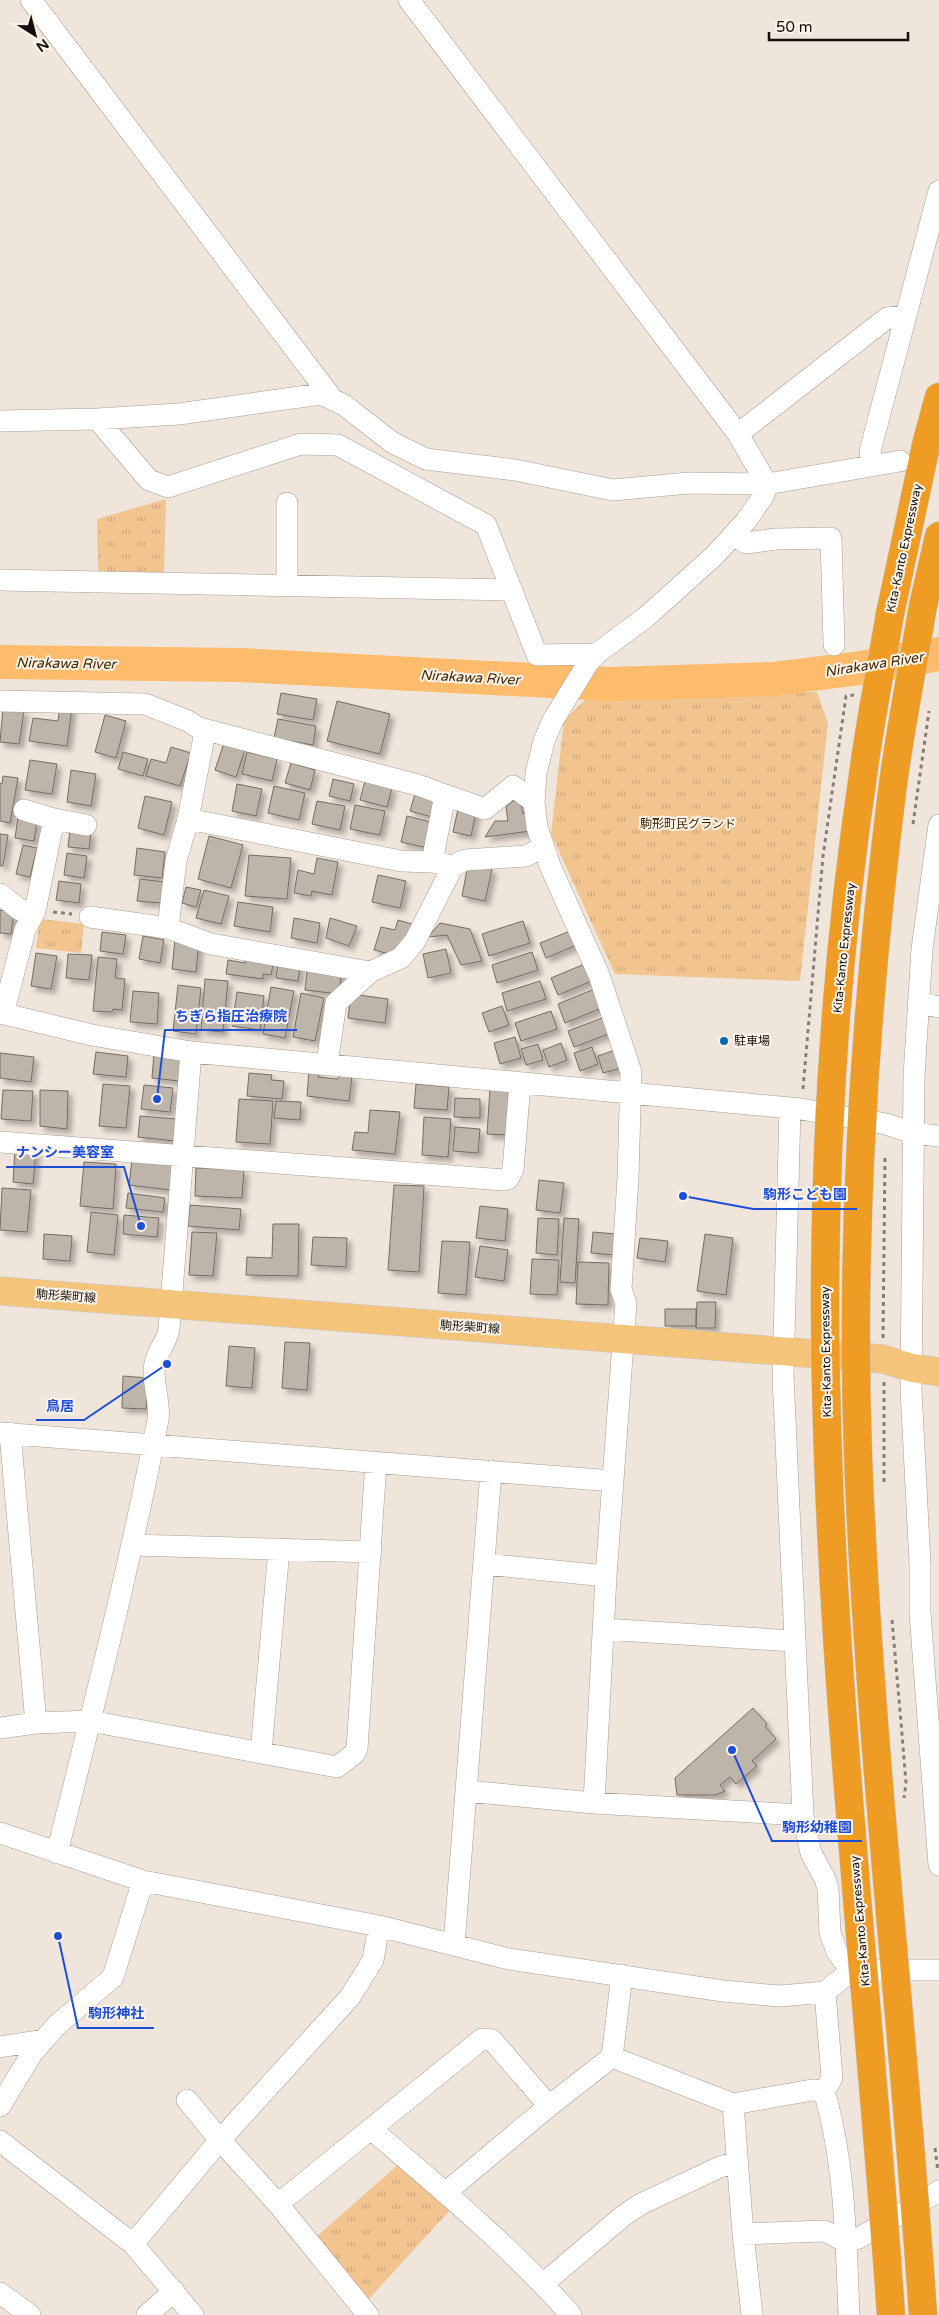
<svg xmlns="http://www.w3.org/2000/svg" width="939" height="2315" font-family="'Varela Round','Noto Sans JP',sans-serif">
<defs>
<pattern id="park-tufts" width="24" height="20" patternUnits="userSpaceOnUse" patternTransform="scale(1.25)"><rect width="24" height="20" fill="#f2c490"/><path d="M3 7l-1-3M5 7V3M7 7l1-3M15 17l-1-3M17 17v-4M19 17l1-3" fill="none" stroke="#cea77b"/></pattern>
<filter id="shadow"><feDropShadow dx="4.5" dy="4.5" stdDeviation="2.5" flood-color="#0004"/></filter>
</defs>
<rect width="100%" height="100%" fill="#efe5db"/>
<!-- park -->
<path fill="url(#park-tufts)" d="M166,499L164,574L98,572L97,519Z
M817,692L828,723L800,981L615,974L551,834L564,720L586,699Z
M40,919L84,924L81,953L36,948Z
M400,2163L451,2209L367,2301L315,2238Z"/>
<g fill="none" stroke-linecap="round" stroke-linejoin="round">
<!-- river -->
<path stroke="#fdbb6c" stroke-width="34" d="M0,662L239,665L609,684L773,679L861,668L939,654"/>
</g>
<!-- building -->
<path fill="#bdb4aa" stroke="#756c62" filter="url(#shadow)" d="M281,693L317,699L313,720L277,714Z
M337,701L390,714L380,754L327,741Z
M60,706L72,708L67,746L29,741L33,718L58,721Z
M3,708L24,711L19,744L0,742Z
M105,715L126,721L116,758L95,752Z
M278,719L316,726L313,745L274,738Z
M224,743L245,750L236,777L215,770Z
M171,747L191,753L180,786L146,776L151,759L166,763Z
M123,752L148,759L143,776L118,769Z
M247,752L277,759L272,781L242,774Z
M30,760L57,764L52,794L25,790Z
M291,763L315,770L310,790L285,783Z
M71,770L96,774L91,806L67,802Z
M3,776L18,778L10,823L0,821V783L2,784Z
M333,779L354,784L350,801L329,796Z
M365,781L392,788L387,807L360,800Z
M237,784L262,789L256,816L232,811Z
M274,786L305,793L299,820L268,813Z
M415,794L436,800L432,817L410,811Z
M145,796L172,802L164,835L138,828Z
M519,796L523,814L529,809L531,831L485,837L495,821H508L506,807Z
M317,801L345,806L340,830L312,824Z
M355,805L385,811L380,835L350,829Z
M458,809L476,812L471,836L453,832Z
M407,816L434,823L428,848L401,842Z
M18,817L37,820L34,841L15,838Z
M70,830L91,832L89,849L68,847Z
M0,834L8,835L3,866H0Z
M209,836L243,845L231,888L198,879Z
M23,845L37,848L30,877L16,874Z
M137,848L165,852L162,878L134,875Z
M67,853L87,856L84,878L64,875Z
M249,855L291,858L287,899L245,896Z
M317,858L338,862L332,895L312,891L311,896L294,893L298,870L314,874Z
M468,864L492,869L485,901L462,896Z
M378,875L406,881L400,908L372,902Z
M140,879L164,882L161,903L137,901Z
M59,881L81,884L79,903L56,900Z
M186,887L201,890L196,907L182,903Z
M204,890L229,896L221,924L196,918Z
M238,902L273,907L270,932L234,926Z
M0,910L14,912L11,934L0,933Z
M294,918L320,923L317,943L291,938Z
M330,918L357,926L349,946L326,938Z
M398,920L415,925L397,956L374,950L381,927L395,930Z
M523,921L530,943L489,956L482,934Z
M440,923L470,929L482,961L461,965L447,935L428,937Z
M573,930L579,944L546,958L540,943Z
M102,932L126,935L123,954L100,951Z
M143,936L164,940L160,963L139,959Z
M175,939L199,942L196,972L172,969Z
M446,949L451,973L428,978L423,954Z
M532,952L538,970L497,983L492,965Z
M36,953L57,956L51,989L31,986Z
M68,954L92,955L89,980L66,978Z
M246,956L274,959L271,975L263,974V979L226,974L228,960L245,963Z
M98,957L117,959L115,978L125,979L122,1010L113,1009L112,1012L93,1011Z
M279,957L301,960L298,981L276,978Z
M308,962L342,965L339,994L305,990Z
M587,963L594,980L558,995L551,978Z
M205,979L228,981L223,1032L201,1030Z
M540,981L546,999L507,1011L502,993Z
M178,985L201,988L196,1034L173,1031Z
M271,987L294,991L285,1038L263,1034Z
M597,988L604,1007L565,1023L558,1004Z
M133,991L159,993L157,1024L130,1022Z
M237,992L264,996L260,1030L232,1026Z
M301,993L324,998L315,1041L293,1037Z
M351,994L388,999L385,1023L348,1018Z
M502,1006L509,1025L489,1032L482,1013Z
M551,1011L557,1029L521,1041L515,1023Z
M605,1017L611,1033L574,1047L568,1031Z
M515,1037L521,1058L500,1064L494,1043Z
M561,1043L567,1060L549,1067L543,1050Z
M538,1044L543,1060L526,1065L521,1049Z
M592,1047L598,1064L580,1071L574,1053Z
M615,1050L621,1068L603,1073L598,1056Z
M96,1052L128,1056L126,1077L93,1074Z
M0,1053L34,1057L31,1082L0,1078Z
M154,1053L181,1056L179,1081L152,1078Z
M309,1070L319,1071L318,1077L338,1079L339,1074L352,1075L349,1101L307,1096Z
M249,1073L272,1075L271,1080L284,1081L282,1099L247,1096Z
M103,1084L130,1086L126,1128L99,1126Z
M416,1084L449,1087L447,1110L414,1108Z
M144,1085L173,1088L170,1112L141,1109Z
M490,1088L511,1090L507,1135L487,1134Z
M3,1090L33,1091L31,1121L1,1119Z
M40,1090L68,1091L67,1129L40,1126Z
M455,1098L480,1099V1118L454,1117Z
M239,1099L273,1101L270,1144L236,1142Z
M276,1101L301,1102L300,1120L274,1118Z
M370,1110L400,1112L395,1154L352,1150L355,1132L368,1133Z
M140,1116L177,1119L175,1141L138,1137Z
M424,1117L451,1119L448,1157L422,1155Z
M455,1127L480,1129L478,1153L453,1151Z
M15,1149L36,1150L33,1184L13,1182Z
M132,1159L173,1164L170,1190L129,1185Z
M84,1162L116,1164L113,1209L80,1206Z
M196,1168L244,1170L242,1198L195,1196Z
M539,1180L564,1183L560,1213L536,1210Z
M394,1185L424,1186L419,1272L388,1270Z
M2,1188L31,1190L27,1232L0,1230Z
M128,1193L165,1198L163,1212L126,1208Z
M190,1205L241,1209L239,1230L188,1226Z
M480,1206L508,1209L505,1241L476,1238Z
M91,1212L118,1215L114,1255L87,1252Z
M124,1215L159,1218L157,1237L123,1234Z
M538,1218L559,1219L557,1255L536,1253Z
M564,1218L579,1219L575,1283L560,1282Z
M273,1224H299L298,1276L246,1275L247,1257L272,1258Z
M192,1232L217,1233L213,1276L189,1275Z
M593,1232L616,1234L615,1255L591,1253Z
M44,1234L72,1236L70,1261L43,1259Z
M705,1234L733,1238L726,1295L697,1291Z
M313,1237L347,1238L346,1267L311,1265Z
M640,1238L668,1241L665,1262L637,1258Z
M442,1241L470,1242L466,1295L438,1293Z
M480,1246L508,1250L504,1281L475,1277Z
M532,1259L559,1260L557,1295L530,1294Z
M578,1262L609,1263L608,1305L576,1304Z
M697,1302H716L715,1328H696Z
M665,1309H696V1326H665Z
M285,1342L310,1343L307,1390L282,1388Z
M229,1346L255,1348L252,1388L226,1386Z
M123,1376L148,1378L146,1409L122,1408Z
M753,1708L767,1724L765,1726L776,1739L752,1761L757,1766L736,1784L730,1777L720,1785L725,1791L715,1795H677L675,1778Z"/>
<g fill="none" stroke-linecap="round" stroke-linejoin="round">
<defs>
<path id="minor" d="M31,0L331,397
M409,0L738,434L767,484L764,495L746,521L714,556L646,617L596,654L588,663L553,720L544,741L536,773L534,802L537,827L550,866L599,975L631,1072L628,1178L621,1289L626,1303L606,1576L594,1803
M97,419L149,480L168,487L301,444L338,445L486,525L537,655L596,654
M0,421L97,419L179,414L321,394L344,405L393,443L426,459L515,470L613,490L689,483L767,484L900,461
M738,434L887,318L905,316
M872,466L870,451L939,191
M733,535L746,543L776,539L831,538L834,645
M0,580L512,590
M287,586V503
M0,701L145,704L188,721L205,732L188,819L176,861L168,928
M199,728L418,785L445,795L432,862
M445,795L485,809L513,786L534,802
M24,810L54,819L86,825
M188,819L401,861L432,862L453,866
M939,825L922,949L914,1076L911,1390L920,1564V1613L939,1865
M0,894L20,910L35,911
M90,917L168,928L211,944L370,972L336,1003L327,1064
M370,972L401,958L415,941L453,866L465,860L526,856L543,847
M918,1003L939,1007
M0,1013L92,1035L191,1052L801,1109L886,1124L913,1133L939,1136
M3,1014L25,930L35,911L54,819
M790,1108L783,1376L803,1815L811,1853L825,1879L828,1888L830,1933L837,1952L851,1971
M0,1142L504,1180L508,1179L513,1170L520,1083
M0,1433L613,1481
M10,1433L36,1723
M491,1471L466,1791L594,1803L803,1815
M133,1545L371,1552
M484,1564L606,1576
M603,1629L794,1641
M0,1728L36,1723L90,1721L337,1767L354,1754L357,1749L376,1462
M261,1752L279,1549
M0,1833L143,1881L379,1926L509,1959L723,1991L780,1996L825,1992L851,1971L856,1970H939
M57,1853C93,1709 130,1565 158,1420C161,1401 151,1382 155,1363C158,1350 167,1342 169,1329L191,1052
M454,1945L466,1791
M0,2047L44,2040
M612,2057L733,2104L812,2090L824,2091L832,2078L825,1992
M824,2091C845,2162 846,2241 849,2315
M187,2100L220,2140L278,2204L368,2315
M733,2104L743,2234L825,2231L846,2242L859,2238L939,2191
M0,2106L33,2052L57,2025L113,1977L143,1881
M371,2129C440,2188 511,2247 571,2315
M0,2141L133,2244L193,2315
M445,2193L549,2106L612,2057L622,1975
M278,2204L482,2039L492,2040L549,2106
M743,2234L752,2315
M133,2244L220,2140L350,1997L373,1960L379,1926
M543,2284L623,2216L641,2204L720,2167L737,2162
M0,2293L30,2315
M147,2315L174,2291"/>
<path id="major" d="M0,1291L883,1359L912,1368L939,1372"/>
<path id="highway" d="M923,606L939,536
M890,614L927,441L939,397"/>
</defs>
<!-- minor casing -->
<use href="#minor" stroke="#a79e93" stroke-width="22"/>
<!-- major casing -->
<use href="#major" stroke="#c6c5c4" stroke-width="29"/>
<!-- highway casing -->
<use href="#highway" stroke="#c6c5c4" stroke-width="29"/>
<!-- path -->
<path stroke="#867f79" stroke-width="3" stroke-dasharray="4 4" stroke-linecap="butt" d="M913,824L929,711
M53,912L72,914
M803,1089L823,856L846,696L854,695
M883,1338L885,1156
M884,1382V1484
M892,1620L901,1722L906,1783L904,1798
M935,2148L938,2172"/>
<!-- minor -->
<use href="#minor" stroke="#fff" stroke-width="21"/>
<!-- major -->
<use href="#major" stroke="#f5c47b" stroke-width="28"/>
<!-- highway -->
<use href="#highway" stroke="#ee9c23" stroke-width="28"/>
<defs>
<path id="highway-bridge" d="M890,614C881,668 870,721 863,775C837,950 825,1129 825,1305C826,1643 868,1979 891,2315
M923,2315C904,2028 869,1742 858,1455C850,1231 865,1006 893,784C901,725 913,665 923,606"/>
</defs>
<!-- highway-bridge casing -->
<use href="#highway-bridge" stroke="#c6c5c4" stroke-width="29" stroke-linecap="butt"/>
<!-- highway-bridge -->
<use href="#highway-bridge" stroke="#ee9c23" stroke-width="28"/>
</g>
<!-- markers -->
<circle fill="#016ab6" stroke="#fdf3e8" stroke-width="2" cx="724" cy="1041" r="5"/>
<g text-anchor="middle" stroke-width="4" stroke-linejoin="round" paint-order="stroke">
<!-- street labels -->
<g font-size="12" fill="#110e0b" stroke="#fdf3e8">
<text transform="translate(904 548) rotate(-78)" y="4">Kita-Kanto Expressway</text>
<text transform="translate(844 948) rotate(-84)" y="4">Kita-Kanto Expressway</text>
<text transform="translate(66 1296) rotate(4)" y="4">駒形柴町線</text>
<text transform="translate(470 1327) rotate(4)" y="4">駒形柴町線</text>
<text transform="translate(826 1352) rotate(-91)" y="4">Kita-Kanto Expressway</text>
<text transform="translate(860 1921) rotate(-95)" y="4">Kita-Kanto Expressway</text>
</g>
<!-- park labels -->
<g font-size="12" fill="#402703" stroke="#fdf3e8">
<text x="688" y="828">駒形町民グランド</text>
</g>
<!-- poi labels -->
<g font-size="12" fill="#110e0b" stroke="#fdf3e8" text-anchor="start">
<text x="734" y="1045">駐車場</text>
</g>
<!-- water labels -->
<g font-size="14" font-style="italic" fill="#412704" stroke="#fdf3e8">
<text transform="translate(66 663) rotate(1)" y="5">Nirakawa River</text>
<text transform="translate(874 664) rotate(-9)" y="5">Nirakawa River</text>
<text transform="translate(470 677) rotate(3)" y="5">Nirakawa River</text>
</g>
</g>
<!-- callouts -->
<path fill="none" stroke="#1d4ed8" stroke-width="2" d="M157 1099L165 1030H297M141 1226L124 1167H6M683 1196L753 1209H857M167 1364L84 1420H36M732 1750L772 1841H862M58 1936L78 2028H154"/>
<g fill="#1d4ed8" stroke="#fdf3e8" stroke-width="2">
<circle cx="157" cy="1099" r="5"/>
<circle cx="141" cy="1226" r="5"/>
<circle cx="683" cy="1196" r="5"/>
<circle cx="167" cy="1364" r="5"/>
<circle cx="732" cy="1750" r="5"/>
<circle cx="58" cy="1936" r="5"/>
</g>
<g font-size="14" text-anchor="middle" font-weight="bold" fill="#1d4ed8" stroke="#fdf3e8" stroke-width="4" stroke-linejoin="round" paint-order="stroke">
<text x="231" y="1021">ちぎら指圧治療院</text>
<text x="65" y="1157">ナンシー美容室</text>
<text x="805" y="1199">駒形こども園</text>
<text x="60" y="1411">鳥居</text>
<text x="817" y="1832">駒形幼稚園</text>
<text x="116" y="2018">駒形神社</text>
</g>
<!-- north arrow -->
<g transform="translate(35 35) rotate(144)" stroke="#fdf3e8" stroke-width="4" paint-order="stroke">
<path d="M0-4L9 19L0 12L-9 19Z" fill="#110e0b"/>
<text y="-8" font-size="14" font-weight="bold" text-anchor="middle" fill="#110e0b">N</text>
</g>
<!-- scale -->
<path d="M769 32v8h139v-8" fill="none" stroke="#110e0b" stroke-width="2.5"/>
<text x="776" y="32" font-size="15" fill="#110e0b" stroke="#fdf3e8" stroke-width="4" paint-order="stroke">50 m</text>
</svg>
